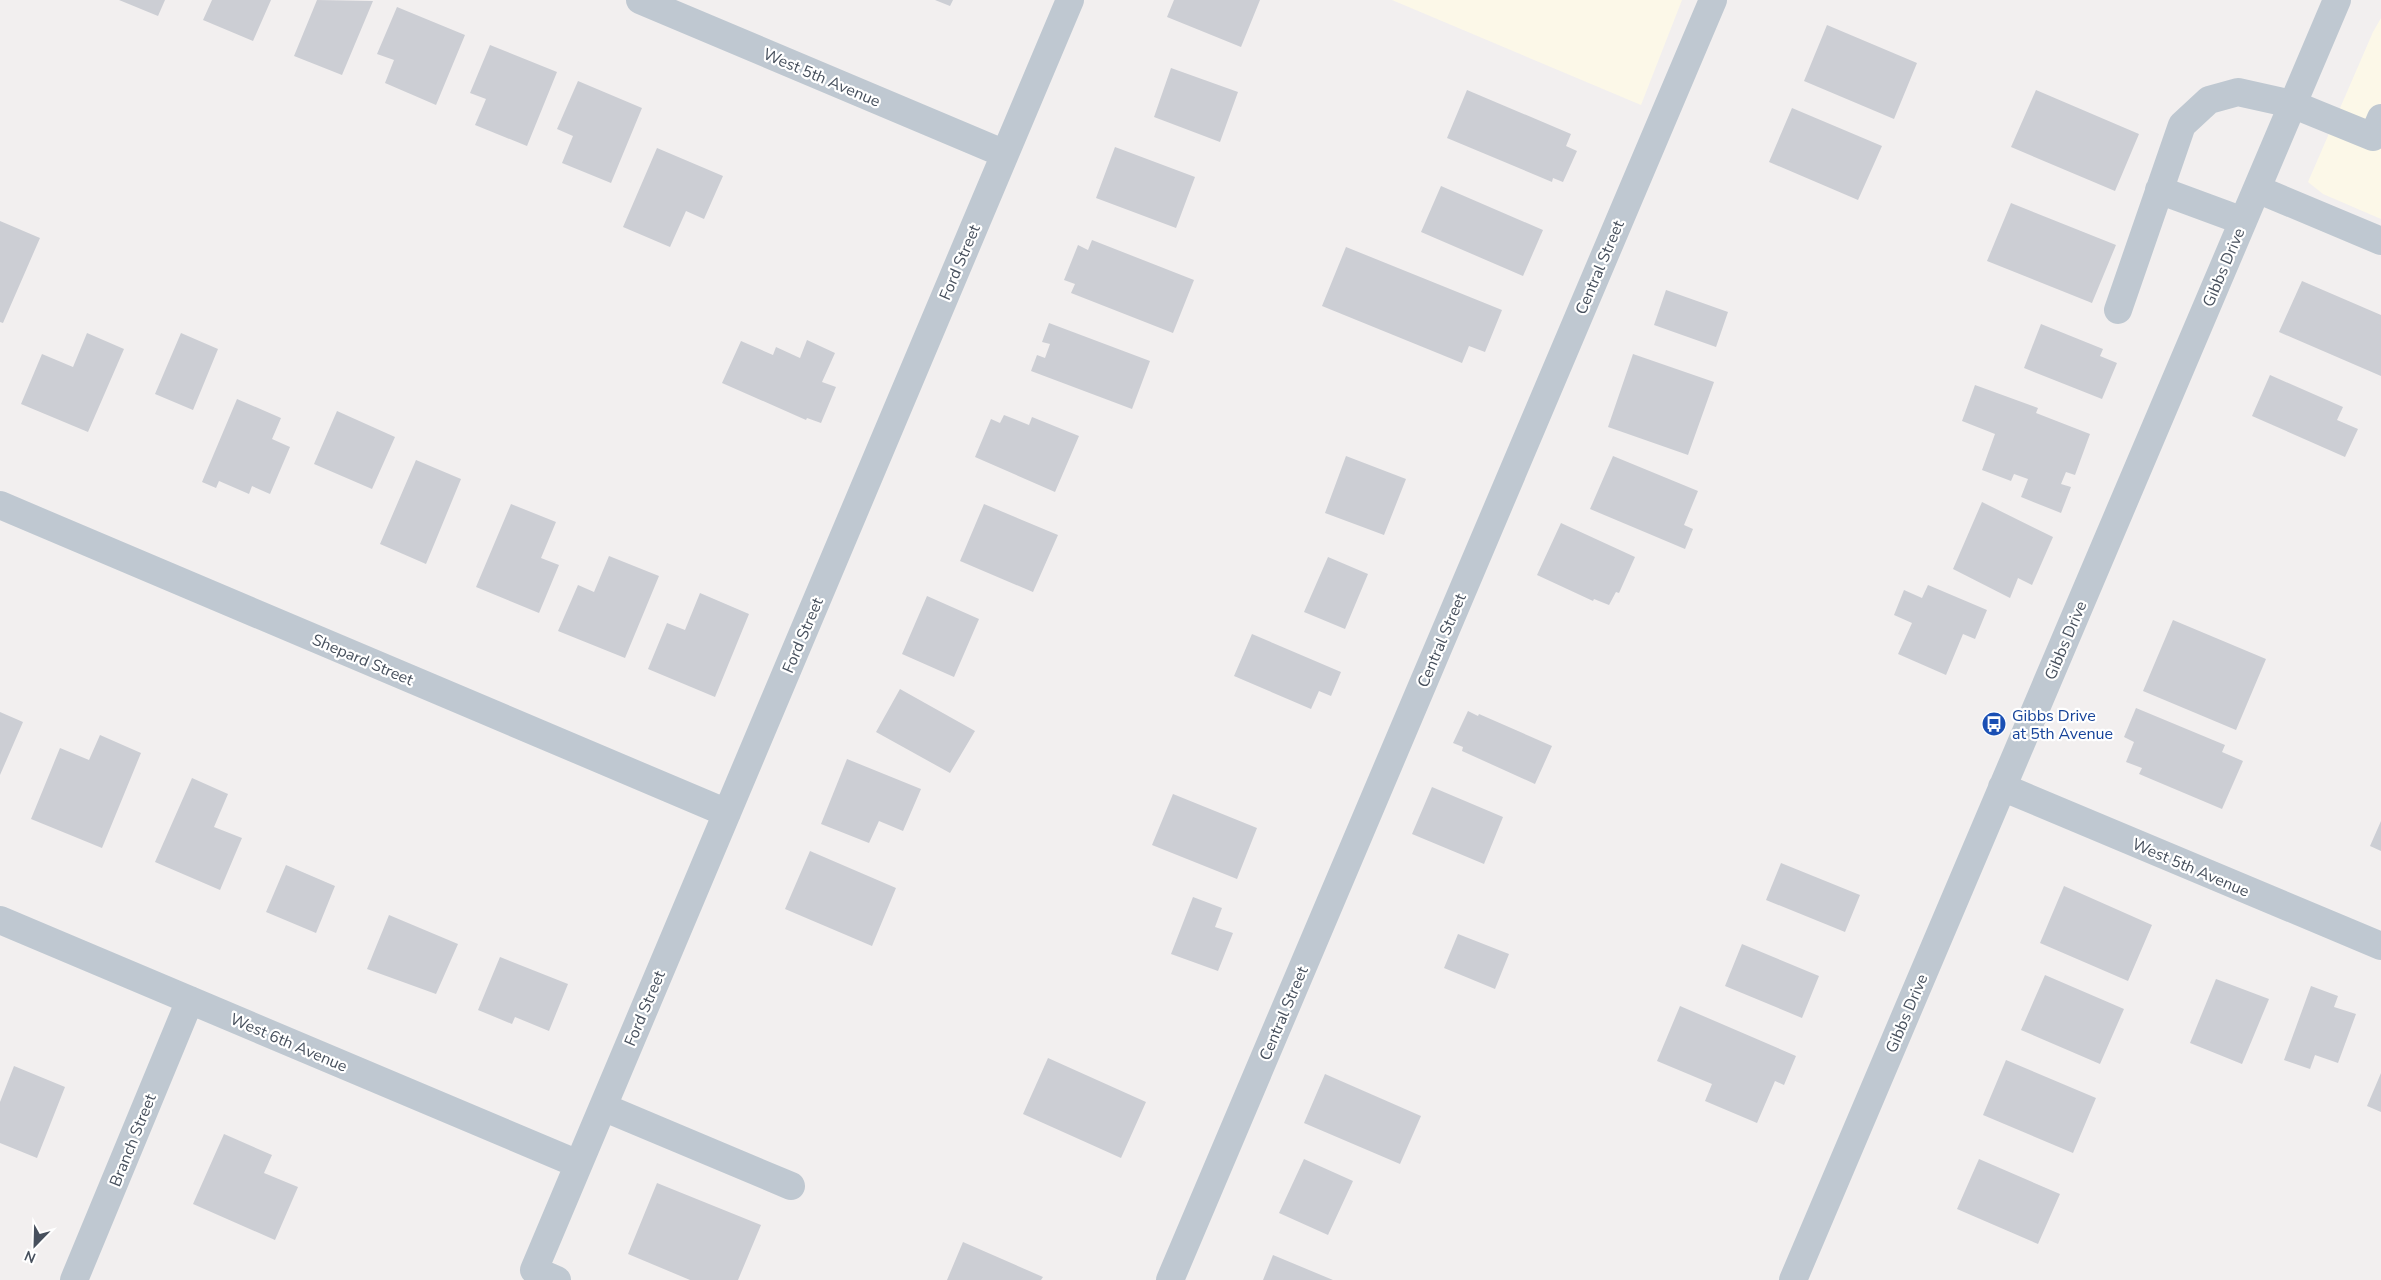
<svg xmlns="http://www.w3.org/2000/svg" width="2381" height="1280" font-family="'Nunito Sans',sans-serif">
<rect width="100%" height="100%" fill="#f2efef"/>
<!-- commercial -->
<path fill="#fcf8e8" d="M1392,0H1682L1641,105Z
M2381,18V219L2323,194L2308,182L2373,32Z"/>
<!-- building -->
<path fill="#ccced4" d="M119,0H165L158,16Z
M212,0H271L253,41L203,20Z
M317,0L373,1L342,75L294,56Z
M935,0H953L950,6Z
M1174,0H1260L1241,47L1167,17Z
M397,7L465,35L436,105L385,83L394,60L377,54Z
M1827,25L1917,63L1894,119L1804,81Z
M490,45L557,72L527,146L475,125L486,99L470,93Z
M1171,68L1238,92L1220,142L1154,117Z
M578,81L642,108L611,183L562,163L573,136L557,129Z
M1467,90L1571,134L1566,146L1577,151L1563,182L1553,178L1552,182L1447,138Z
M2036,90L2139,134L2115,191L2011,147Z
M1792,108L1882,146L1858,200L1769,162Z
M1115,147L1195,177L1176,228L1096,198Z
M657,148L723,176L704,219L686,211L670,247L623,227Z
M1441,186L1543,230L1523,276L1421,232Z
M2011,203L2116,245L2092,303L1987,261Z
M0,221L40,238L3,323L0,322Z
M1092,240L1194,280L1173,333L1071,293L1075,284L1064,280L1078,245L1088,250Z
M1346,247L1502,310L1485,352L1469,346L1462,363L1322,306Z
M2302,281L2381,315V376L2279,332Z
M1666,290L1728,312L1716,347L1654,325Z
M1049,323L1150,361L1132,409L1031,371L1037,355L1045,358L1050,344L1042,342Z
M2041,324L2103,349L2100,356L2117,363L2102,399L2024,368Z
M87,333L124,349L88,432L21,404L42,354L73,367Z
M181,333L218,349L193,410L155,394Z
M807,340L835,353L822,382L836,387L821,423L807,418L806,420L722,383L741,341L773,355L776,347L800,358Z
M1633,354L1714,382L1688,455L1608,427Z
M2270,375L2343,407L2337,420L2358,429L2345,457L2252,416Z
M1975,385L2038,408L2036,413L2090,434L2075,475L2066,472L2061,484L2071,487L2061,513L2021,497L2028,479L2014,474L2011,481L1982,470L1995,434L1962,421Z
M237,399L281,418L272,439L290,447L270,494L252,486L249,494L219,481L216,488L202,482Z
M337,411L395,437L372,489L314,464Z
M1004,415L1029,425L1032,417L1079,436L1055,492L975,457L991,419L1000,423Z
M1346,456L1406,479L1384,535L1325,513Z
M1613,456L1698,491L1684,525L1693,529L1685,549L1590,509Z
M416,460L461,479L426,564L380,544Z
M1982,502L2053,537L2032,585L2018,578L2010,598L1953,569Z
M511,504L556,522L541,558L559,565L539,613L476,587Z
M984,504L1058,535L1033,592L960,561Z
M1561,523L1635,557L1619,593L1616,592L1609,605L1594,599L1593,601L1537,575Z
M609,556L659,576L625,658L558,631L578,585L594,592Z
M1328,557L1368,574L1345,629L1304,612Z
M1928,585L1987,610L1975,639L1963,634L1946,675L1898,654L1912,623L1894,615L1904,590L1922,598Z
M700,593L749,614L715,697L648,669L667,623L685,630Z
M927,596L979,619L954,677L902,654Z
M2173,620L2266,659L2236,730L2143,691Z
M1252,634L1341,672L1331,696L1319,691L1311,709L1234,676Z
M900,689L975,731L950,773L876,732Z
M2136,708L2225,745L2222,752L2243,761L2222,809L2139,774L2142,768L2126,762L2134,742L2124,737Z
M1468,711L1478,716L1479,714L1552,746L1535,784L1462,751L1463,747L1453,743Z
M0,712L23,722L0,775Z
M100,735L141,753L102,848L31,819L60,748L89,760Z
M847,759L921,789L903,831L879,821L869,843L821,824Z
M192,778L228,794L214,827L242,838L220,890L155,862Z
M1432,787L1503,817L1484,864L1412,834Z
M1173,794L1257,828L1237,879L1152,845Z
M2381,821V851L2370,846Z
M810,851L896,888L872,946L785,909Z
M1781,863L1860,895L1845,932L1766,900Z
M286,865L335,886L316,933L266,912Z
M2064,886L2152,925L2128,981L2040,943Z
M1193,897L1222,908L1215,927L1233,933L1218,971L1171,954Z
M389,915L458,944L436,994L367,969Z
M1458,934L1509,954L1495,989L1444,968Z
M1742,944L1819,976L1802,1018L1725,986Z
M500,957L568,984L549,1031L515,1017L512,1024L478,1010Z
M2045,975L2124,1009L2100,1064L2021,1030Z
M2216,979L2269,999L2242,1064L2190,1043Z
M2311,986L2338,996L2334,1007L2356,1014L2338,1063L2315,1055L2310,1069L2284,1060Z
M1680,1006L1796,1056L1784,1085L1775,1081L1757,1123L1705,1101L1712,1084L1657,1061Z
M1048,1058L1146,1102L1121,1158L1023,1114Z
M2006,1060L2096,1098L2073,1153L1983,1115Z
M14,1066L65,1087L37,1158L0,1143V1102Z
M2381,1073V1112L2367,1106Z
M1325,1074L1421,1116L1400,1164L1304,1123Z
M224,1134L272,1155L264,1173L298,1187L275,1240L193,1204Z
M1304,1159L1353,1181L1328,1235L1279,1213Z
M1979,1159L2060,1194L2038,1244L1957,1209Z
M657,1183L761,1225L738,1280H690L628,1254Z
M963,1242L1043,1277L1041,1280H947Z
M1273,1255L1333,1280H1263Z"/>
<g fill="none" stroke-linecap="round" stroke-linejoin="round">
<!-- minor -->
<path stroke="#bfc8d1" stroke-width="28" d="M640,0L1005,154
M2257,189L2381,241
M2159,190L2243,221
M2118,310L2182,125L2209,100L2238,92L2292,104L2373,137L2381,118
M0,505L727,813
M2002,787L2381,946
M0,920L578,1164
M603,1107L791,1186
M74,1280L190,1000
M557,1280L534,1270L1070,0
M1170,1280L1713,0
M1793,1280L2337,0"/>
</g>
<!-- icons -->
<defs>
<symbol id="bus-disc" viewBox="-11 -11 22 22"><circle r="9.5" fill="#1a4fb4" stroke="#fff"/><path d="M-5-6H5V4H4V6H2V4H-2V6H-4V4H-5ZM-3.5-4V0h7V-4ZM-3.5 1.2v1.5H-2V1.2ZM2 1.2v1.5H3.5V1.2Z" fill="#fff"/></symbol>
</defs>
<g fill-rule="evenodd">
<use href="#bus-disc" x="1980" y="710" width="28" height="28"/>
</g>
<g text-anchor="middle" stroke-width="4.5" stroke-linejoin="round" paint-order="stroke">
<!-- street labels -->
<g font-size="16" fill="#47505d" stroke="#fff">
<text transform="translate(822 77) rotate(23)" y="6">West 5th Avenue</text>
<text transform="translate(959 262) rotate(-67)" y="6">Ford Street</text>
<text transform="translate(1599 267) rotate(-67)" y="6">Central Street</text>
<text transform="translate(2223 267) rotate(-67)" y="6">Gibbs Drive</text>
<text transform="translate(802 635) rotate(-67)" y="6">Ford Street</text>
<text transform="translate(1441 640) rotate(-67)" y="6">Central Street</text>
<text transform="translate(2065 640) rotate(-67)" y="6">Gibbs Drive</text>
<text transform="translate(363 659) rotate(23)" y="6">Shepard Street</text>
<text transform="translate(2191 867) rotate(23)" y="6">West 5th Avenue</text>
<text transform="translate(644 1008) rotate(-67)" y="6">Ford Street</text>
<text transform="translate(1283 1013) rotate(-67)" y="6">Central Street</text>
<text transform="translate(1906 1013) rotate(-67)" y="6">Gibbs Drive</text>
<text transform="translate(289 1042) rotate(23)" y="6">West 6th Avenue</text>
<text transform="translate(132 1140) rotate(-68)" y="6">Branch Street</text>
</g>
<!-- transit labels -->
<g font-size="16" fill="#164399" stroke="#fff" text-anchor="start">
<text x="2012" y="721">Gibbs Drive<tspan x="2012" dy="18">at 5th Avenue</tspan></text>
</g>
</g>
<!-- north arrow -->
<g transform="translate(35 1245) rotate(203)" stroke="#ffffff" stroke-width="4" paint-order="stroke">
<path d="M0-4L9 19L0 12L-9 19Z" fill="#47505d"/>
<text y="-8" font-size="14" font-weight="bold" text-anchor="middle" fill="#47505d">N</text>
</g>
</svg>
